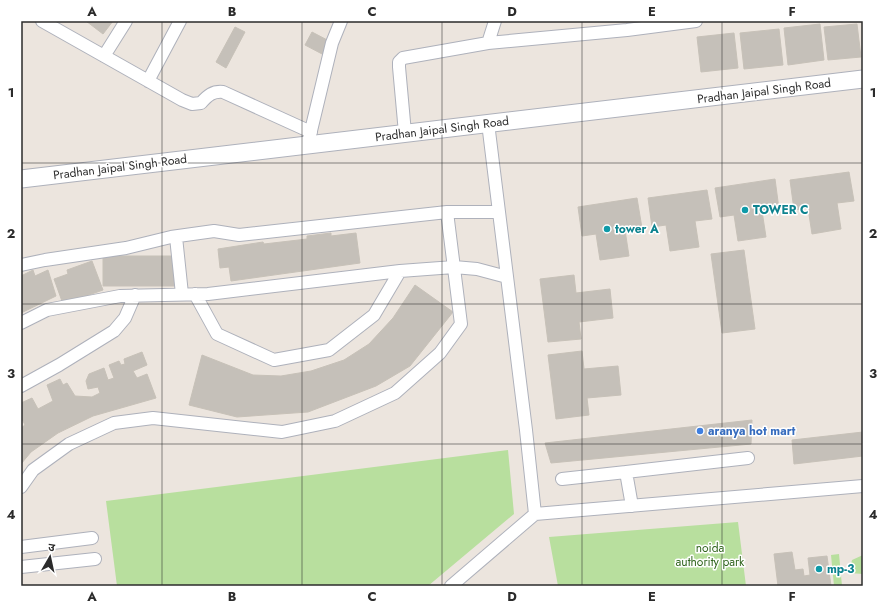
<svg xmlns="http://www.w3.org/2000/svg" width="884" height="607" font-family="Jost,'Noto Sans Devanagari',sans-serif">
<rect width="100%" height="100%" fill="#ece5de"/>
<!-- green -->
<path fill="#b8df9e" d="M508,450L514,514L428,586H117L106,501Z
M738,522L746,586H558L549,537Z
M839,554L842,586H834L831,555Z
M863,555V574L849,573L852,560Z"/>
<!-- building -->
<path fill="#c5c0b9" stroke="#c7c1b8" d="M86,21H113L103,34Z
M820,24L824,60L788,65L784,28Z
M857,24L861,57L828,60L824,27Z
M235,27L245,32L226,68L216,62Z
M779,29L783,65L744,69L740,33Z
M312,32L331,42L324,55L305,45Z
M734,33L738,68L701,72L697,37Z
M849,172L854,201L837,203L841,229L812,234L808,208L794,210L790,180Z
M775,179L779,209L762,211L766,237L738,241L734,215L720,217L715,188Z
M707,190L712,219L695,221L699,247L670,251L666,225L652,227L648,198Z
M637,198L642,228L625,230L629,256L600,260L596,234L582,236L578,207Z
M331,233V236L356,233L360,263L231,281L229,267L220,268L218,249L263,242L264,244L307,239V236Z
M744,250L755,329L722,333L711,254Z
M103,256H174V286H103Z
M92,261L103,290L63,304L54,279L68,274L67,270Z
M33,270L35,276L48,270L56,296L21,313V276Z
M574,275L576,293L610,289L613,318L579,322L581,339L548,342L540,279Z
M415,285L453,312L410,366L376,386L308,412L237,417L189,405L202,355L253,375L281,376L311,371L344,360L369,344L393,318Z
M582,351L584,369L618,366L621,395L587,398L589,415L556,419L548,355Z
M142,352L147,365L133,371L137,378L147,374L156,398L93,416L58,433L31,452L21,464V428L25,425L21,417V403L32,398L38,409L53,401L47,385L60,379L63,385L67,383L75,396L92,397L100,393L98,387L88,389L86,381L89,374L104,368L108,380L114,378L109,365L119,361L121,365L125,364L124,359Z
M752,420L751,444L551,463L545,443Z
M863,432V456L794,464L792,440Z
M792,552L795,570L803,569L804,576L810,575L808,558L827,556L831,586H778L774,554Z"/>
<g fill="none" stroke-linecap="round" stroke-linejoin="round">
<defs>
<path id="street" d="M42,21L182,100L192,104L201,103C208,95 213,91 223,92L311,132
M488,43L495,21
M104,56L126,21
M148,81L180,21
M488,123L526,430L535,514
M405,133L399,67V62L403,58L488,43L627,30L696,21
M309,139L332,43L341,21
M447,212H499
M176,237L182,294
M21,265L45,260L126,248L171,237L214,231L239,235L447,212L461,324L440,353L395,393L335,421L282,432L153,418L114,423L69,444L33,470L21,487
M195,294L217,334L274,360L329,350L374,315L400,271
M21,323L47,310L120,296L208,294L400,271L454,267L477,269L507,277
M21,386L59,365L114,331L125,318L135,295
M562,479L626,472
M632,506L626,472L748,458
M21,547L92,538
M21,567L95,559
M451,586L535,514L863,486"/>
<path id="secondary" d="M21,179L863,79"/>
</defs>
<!-- street casing -->
<use href="#street" stroke="#aeb1bb" stroke-width="14"/>
<!-- secondary casing -->
<use href="#secondary" stroke="#aeb1bb" stroke-width="19"/>
<!-- street -->
<use href="#street" stroke="#fff" stroke-width="12"/>
<!-- secondary -->
<use href="#secondary" stroke="#fff" stroke-width="17"/>
</g>
<!-- grid -->
<path fill="none" stroke="#2b2b2b" stroke-width="1" stroke-opacity="0.55" d="M162,21V586M302,21V586M442,21V586M582,21V586M722,21V586M21,163H863M21,304H863M21,444H863"/>
<!-- markers -->
<g fill="#0f9aa8" stroke="#fff" stroke-width="1.5">
<circle cx="745" cy="210" r="4"/>
<circle cx="607" cy="229" r="4"/>
<circle cx="819" cy="569" r="4"/>
</g>
<circle fill="#3f7fe0" stroke="#fff" stroke-width="1.5" cx="700" cy="431" r="4"/>
<g text-anchor="middle" stroke-width="3" stroke-linejoin="round" paint-order="stroke">
<!-- street labels -->
<g font-size="12" fill="#2b2b2b" stroke="#fff">
<text transform="translate(764 91) rotate(-7)" y="4">Pradhan Jaipal Singh Road</text>
<text transform="translate(442 129) rotate(-7)" y="4">Pradhan Jaipal Singh Road</text>
<text transform="translate(120 167) rotate(-7)" y="4">Pradhan Jaipal Singh Road</text>
</g>
<!-- culture labels -->
<g font-size="12" font-weight="bold" fill="#0d838f" stroke="#fff" text-anchor="start">
<text x="753" y="214">TOWER C</text>
<text x="615" y="233">tower A</text>
<text x="827" y="573">mp-3</text>
</g>
<!-- shop labels -->
<g font-size="12" font-weight="bold" fill="#366cbe" stroke="#fff" text-anchor="start">
<text x="708" y="435">aranya hot mart</text>
</g>
<!-- park labels -->
<g font-size="12" fill="#31651e" stroke="#fff">
<text x="710" y="552">noida<tspan x="710" dy="14">authority park</tspan></text>
</g>
</g>
<!-- border -->
<rect width="884" height="607" fill="none" stroke="#ffffff" stroke-width="44"/>
<!-- north arrow -->
<g transform="translate(50 557) rotate(9)" stroke="#ffffff" stroke-width="3" paint-order="stroke">
<path d="M0-3L7 15L0 10L-7 15Z" fill="#2b2b2b"/>
<text y="-6" font-size="11" font-weight="bold" text-anchor="middle" fill="#2b2b2b">उ</text>
</g>
<rect x="22" y="22" width="840" height="563" fill="none" stroke="#2b2b2b" stroke-width="1.5"/>
<g font-size="13" text-anchor="middle" font-weight="bold" fill="#2b2b2b">
<text x="92" y="16">A</text>
<text x="232" y="16">B</text>
<text x="372" y="16">C</text>
<text x="512" y="16">D</text>
<text x="652" y="16">E</text>
<text x="792" y="16">F</text>
<text x="11" y="97">1</text>
<text x="873" y="97">1</text>
<text x="11" y="238">2</text>
<text x="873" y="238">2</text>
<text x="11" y="378">3</text>
<text x="873" y="378">3</text>
<text x="11" y="519">4</text>
<text x="873" y="519">4</text>
<text x="92" y="601">A</text>
<text x="232" y="601">B</text>
<text x="372" y="601">C</text>
<text x="512" y="601">D</text>
<text x="652" y="601">E</text>
<text x="792" y="601">F</text>
</g>
</svg>
